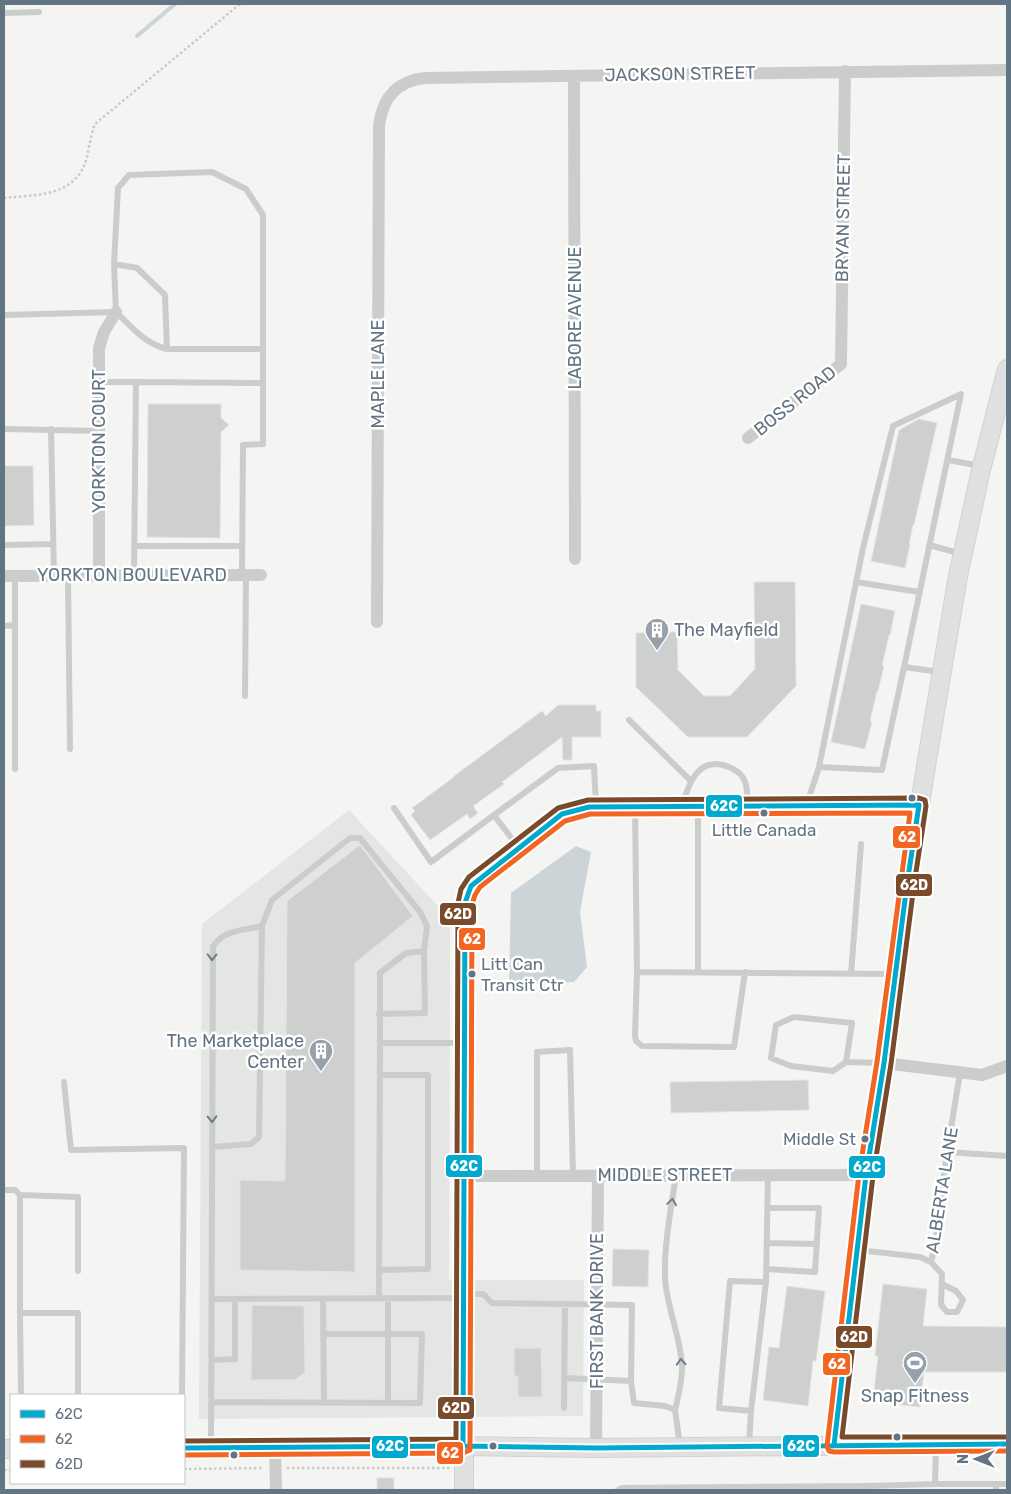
<svg xmlns="http://www.w3.org/2000/svg" width="1011" height="1494" font-family="Rubik,sans-serif">
<rect width="100%" height="100%" fill="#f4f4f2"/>
<!-- built -->
<path fill="#e4e6e4" d="M349,810L450,919L449,1280H584L583,1416L199,1419L202,924Z"/>
<!-- water -->
<path fill="#ccd4d7" d="M576,846L591,852L580,912L587,967L574,982L509,985L511,893Z"/>
<g fill="none" stroke-linecap="round" stroke-linejoin="round">
<!-- stream -->
<path stroke="#ccd4d7" stroke-width="4" d="M137,36L175,4"/>
</g>
<!-- building -->
<path fill="#cecfcf" stroke="#e3e3e2" d="M148,404H221V418L229,425L221,432L220,538L147,537Z
M919,419L937,423L914,525H913L909,544H910L905,568L871,561L899,430Z
M4,466H33L34,525L4,526Z
M754,582H795L796,686L747,737H688L636,687V633L677,632L678,670L704,696H730L755,669Z
M861,604L895,611L890,635H889L882,666H884L878,691H877L870,721L872,722L865,749L831,742Z
M558,705H596V711H601V737H572V760H563L562,737L502,782L504,784L473,806L478,813L470,819L467,814L430,840L411,815L415,811L412,808L454,777V776L542,711L546,716Z
M360,845L413,916L355,963V1272L240,1270V1180L285,1181L287,901Z
M808,1080L809,1110L671,1113L670,1082Z
M613,1249L649,1250L648,1287L612,1286Z
M883,1284L927,1289L923,1326L1007,1327V1372H924L920,1407L873,1402L878,1356H875Z
M787,1286L825,1291L816,1361H813L808,1406L763,1400L769,1347L779,1348Z
M252,1305L304,1306L305,1373L294,1380H251Z
M514,1348H541L542,1397H518V1376H514Z
M377,1478H394V1490H377Z"/>
<g fill="none" stroke-linecap="round" stroke-linejoin="round">
<defs>
<path id="secondary" d="M834,1445L866,1175L884,1063L907,884L928,754L958,576L980,474L1007,369
M184,1448L463,1446L596,1448L1007,1444
M4,1449H11
M464,1490L465,903L471,886L562,814L589,807L919,805"/>
</defs>
<!-- secondary casing -->
<use href="#secondary" stroke="#d0d2d2" stroke-width="20"/>
<!-- path -->
<path stroke="#cacaca" stroke-width="2.5" stroke-dasharray="2.5 2.5" stroke-linecap="butt" d="M4,198C31,195 67,197 82,170C89,158 89,138 95,124L240,4
M287,1468H451
M184,1469L264,1468
M4,1470H11"/>
<!-- lane -->
<path stroke="#cbcdcd" stroke-width="6" d="M4,13L39,12
M114,264L116,312C132,327 145,344 167,349
M4,315L115,312
M99,382H136
M4,429L99,431
M51,429L54,575
M948,460L981,466
M4,545L53,544
M929,545L962,554
M134,546H242
M68,575L70,749
M134,575L136,382L263,383
M242,575L243,445L263,444V215L246,189L212,172L129,175L118,188L114,264L137,268L165,295L167,349H263
M856,582L919,592
M4,626L15,625
M245,696L246,575
M629,720L690,780
M819,767L863,548L893,426L961,394L904,667
M15,769V576
M807,804L819,767L882,770L904,667L940,672
M683,805C688,782 700,755 729,767C736,770 743,775 745,782C748,789 747,799 748,806
M635,807L637,972L894,974
M394,808L431,862L494,815L518,847
M494,815L558,768L594,766L596,806
M637,972L635,1036L636,1041L642,1046L734,1047L745,972
M698,972V808
M851,974L861,844
M379,1014L425,1013L424,951L406,953L380,973V1043
M846,1062L833,1071L791,1066L771,1058L776,1025L794,1017L852,1023L846,1062L883,1063
M64,1082L71,1150L184,1148L182,1395
M212,1147L251,1144L259,1137L262,926L272,900L350,838H360L420,912L427,926L424,951
M947,1152L1007,1156
M537,1175V1052L570,1050L573,1175
M4,1190H15L20,1195V1313
M20,1195L78,1197V1271
M767,1243L817,1244
M859,1250L920,1257L931,1262L942,1274L941,1305L947,1312H957L963,1300L956,1291L942,1284
M931,1262L935,1246L947,1152L960,1073
M766,1269L815,1272L819,1208H768
M379,1270L428,1269V1075H380
M465,1294H483L492,1303L632,1305L631,1381L634,1403L665,1406L675,1410L680,1446
M212,1299L463,1298
M323,1299L324,1403
M379,1299L380,1043H463
M388,1299V1403
M212,1360L235,1359V1299
M565,1378L631,1381
M21,1395L20,1313H78V1395
M212,1402L420,1403L422,1334H323
M564,1408L565,1304
M675,1411C678,1396 683,1379 682,1365C680,1335 667,1308 665,1278C664,1244 671,1209 676,1175
M751,1411L766,1282
M749,1445L751,1411L719,1408L730,1281L766,1282L768,1175
M936,1446L935,1484H996V1490
M211,1447L213,947C222,930 245,930 262,926
M996,1484H1007
M618,1490L622,1488L868,1486L935,1484"/>
<!-- street -->
<path stroke="#cbcdcd" stroke-width="12" d="M574,76L575,559
M748,438L841,364L845,71
M99,575V348L104,332L116,312
M4,576L261,575
M377,622L379,125C383,97 397,81 425,78L1007,70
M884,1063L982,1075L1007,1066
M464,1176L866,1175
M275,1447L276,1490
M596,1448L598,1175"/>
<!-- secondary -->
<use href="#secondary" stroke="#e0e0e0" stroke-width="18"/>
<defs>
<path id="bus-1" d="M463,1446L465,903L471,886L562,814L589,807L919,805L907,884L884,1063L866,1175L834,1445
M184,1448L463,1446L596,1448L1007,1444"/>
<path id="bus-2" d="M184,1455L463,1453L470,1450L472,904L475,895L480,887L565,821L590,814L910,813L877,1062L859,1174L827,1446L829,1451L834,1452L1007,1451"/>
<path id="bus-3" d="M184,1441L456,1439L458,903L461,889L469,877L558,808L588,800L919,798L925,800L926,806L914,885L891,1064L873,1176L842,1437H1007"/>
</defs>
<!-- bus-1 casing -->
<use href="#bus-1" stroke="#fff" stroke-width="9"/>
<!-- bus-2 casing -->
<use href="#bus-2" stroke="#fff" stroke-width="9"/>
<!-- bus-3 casing -->
<use href="#bus-3" stroke="#fff" stroke-width="9"/>
<!-- bus-1 -->
<use href="#bus-1" stroke="#00a9ce" stroke-width="5"/>
<!-- bus-2 -->
<use href="#bus-2" stroke="#f26522" stroke-width="5"/>
<!-- bus-3 -->
<use href="#bus-3" stroke="#7a4b2a" stroke-width="5"/>
</g>
<!-- one-way arrows -->
<defs><path id="oneway-chevron" d="M-2-3.5L2.5 0L-2 3.5" fill="none" stroke-width="1.6" stroke-linecap="round" stroke-linejoin="round" transform="scale(1.25)"/></defs>
<g stroke="#6d7d8a">
<use href="#oneway-chevron" transform="translate(212 957) rotate(91)"/>
<use href="#oneway-chevron" transform="translate(212 1119) rotate(89)"/>
<use href="#oneway-chevron" transform="translate(672 1202) rotate(-82)"/>
<use href="#oneway-chevron" transform="translate(681 1362) rotate(-93)"/>
</g>
<!-- icons -->
<defs>
<symbol id="building-pin" viewBox="-11 -11 22 30"><path d="M0 17L-7.5 6A9.5 9.5 0 1 1 7.5 6Z" fill="#96a1aa" stroke="#fff"/><path d="M-4-6H4V6H1V3H-1V6H-4ZM-2.5-4.3h1.7v1.8h-1.7ZM.8-4.3h1.7v1.8H.8ZM-2.5-1h1.7V.8h-1.7ZM.8-1h1.7V.8H.8Z" fill="#fff"/></symbol>
<symbol id="stadium-pin" viewBox="-11 -11 22 30"><path d="M0 17L-7.5 6A9.5 9.5 0 1 1 7.5 6Z" fill="#96a1aa" stroke="#fff"/><path d="M0-5a6.5 5 0 1 0 0 10a6.5 5 0 1 0 0-10ZM-3.5-1.8h7v3.6h-7Z" fill="#fff"/></symbol>
</defs>
<g fill-rule="evenodd">
<use href="#building-pin" x="643" y="616" width="28" height="38"/>
<use href="#building-pin" x="307" y="1037" width="28" height="38"/>
<use href="#stadium-pin" x="901" y="1349" width="28" height="38"/>
</g>
<!-- markers -->
<g fill="#637483" stroke="#fff" stroke-width="2">
<circle cx="912" cy="798" r="4.5"/>
<circle cx="764" cy="813" r="4.5"/>
<circle cx="472" cy="974" r="4.5"/>
<circle cx="865" cy="1139" r="4.5"/>
<circle cx="897" cy="1437" r="4.5"/>
<circle cx="493" cy="1446" r="4.5"/>
<circle cx="234" cy="1455" r="4.5"/>
</g>
<g text-anchor="middle" stroke-width="5" stroke-linejoin="round" paint-order="stroke">
<!-- bus labels -->
<g font-size="17" fill="#637483" stroke="#fff">
<text x="764" y="836">Little Canada</text>
<text x="481" y="970" text-anchor="start">Litt Can<tspan x="481" dy="21">Transit Ctr</tspan></text>
<text x="856" y="1145" text-anchor="end">Middle St</text>
</g>
<!-- street labels -->
<g font-size="18" fill="#637483" stroke="#fff">
<text transform="translate(680 74) rotate(-1)" y="6">JACKSON STREET</text>
<text transform="translate(843 218) rotate(-89)" y="6">BRYAN STREET</text>
<text transform="translate(575 318) rotate(-90)" y="6">LABORE AVENUE</text>
<text transform="translate(378 374) rotate(-90)" y="6">MAPLE LANE</text>
<text transform="translate(795 401) rotate(-39)" y="6">BOSS ROAD</text>
<text transform="translate(99 441) rotate(-90)" y="6">YORKTON COURT</text>
<text x="132" y="581">YORKTON BOULEVARD</text>
<text x="665" y="1181">MIDDLE STREET</text>
<text transform="translate(942 1190) rotate(-81)" y="6">ALBERTA LANE</text>
<text transform="translate(597 1311) rotate(-90)" y="6">FIRST BANK DRIVE</text>
</g>
<!-- poi labels -->
<g font-size="18" fill="#637483" stroke="#fff" text-anchor="start">
<text x="674" y="636">The Mayfield</text>
<text x="304" y="1047" text-anchor="end">The Marketplace<tspan x="304" dy="21">Center</tspan></text>
<text x="915" y="1402" text-anchor="middle">Snap Fitness</text>
</g>
</g>
<g stroke="#fff" stroke-width="2">
<rect x="705" y="794" width="38" height="24" rx="5" fill="#00a9ce"/>
<rect x="892" y="825" width="29" height="24" rx="5" fill="#f26522"/>
<rect x="895" y="873" width="38" height="24" rx="5" fill="#7a4b2a"/>
<rect x="439" y="902" width="38" height="24" rx="5" fill="#7a4b2a"/>
<rect x="458" y="927" width="28" height="24" rx="5" fill="#f26522"/>
<rect x="445" y="1154" width="38" height="24" rx="5" fill="#00a9ce"/>
<rect x="848" y="1155" width="38" height="24" rx="5" fill="#00a9ce"/>
<rect x="835" y="1325" width="38" height="24" rx="5" fill="#7a4b2a"/>
<rect x="822" y="1352" width="29" height="24" rx="5" fill="#f26522"/>
<rect x="437" y="1396" width="38" height="24" rx="5" fill="#7a4b2a"/>
<rect x="782" y="1434" width="38" height="24" rx="5" fill="#00a9ce"/>
<rect x="371" y="1435" width="38" height="24" rx="5" fill="#00a9ce"/>
<rect x="436" y="1441" width="28" height="24" rx="5" fill="#f26522"/>
</g>
<g font-size="14" text-anchor="middle" font-weight="bold" fill="#fff">
<text x="724" y="811">62C</text>
<text x="907" y="842">62</text>
<text x="914" y="890">62D</text>
<text x="458" y="919">62D</text>
<text x="472" y="944">62</text>
<text x="464" y="1171">62C</text>
<text x="867" y="1172">62C</text>
<text x="854" y="1342">62D</text>
<text x="837" y="1369">62</text>
<text x="456" y="1413">62D</text>
<text x="801" y="1451">62C</text>
<text x="390" y="1451">62C</text>
<text x="450" y="1458">62</text>
</g>
<!-- border -->
<rect width="1011" height="1494" fill="none" stroke="#637483" stroke-width="10"/>
<!-- legend -->
<rect x="10" y="1394" width="175" height="90" fill="#ffffff" stroke="#c1c7cd"/>
<rect x="20" y="1410" width="25" height="8" fill="#00a9ce" stroke="#c1c7cd"/>
<text x="55" y="1419" font-size="15" fill="#637483">62C</text>
<rect x="20" y="1435" width="25" height="8" fill="#f26522" stroke="#c1c7cd"/>
<text x="55" y="1444" font-size="15" fill="#637483">62</text>
<rect x="20" y="1460" width="25" height="8" fill="#7a4b2a" stroke="#c1c7cd"/>
<text x="55" y="1469" font-size="15" fill="#637483">62D</text>
<!-- north arrow -->
<g transform="translate(976 1459) rotate(270)" stroke="#ffffff" stroke-width="4" paint-order="stroke">
<path d="M0-4L9 19L0 12L-9 19Z" fill="#637483"/>
<text y="-8" font-size="14" font-weight="bold" text-anchor="middle" fill="#637483">N</text>
</g>
</svg>
